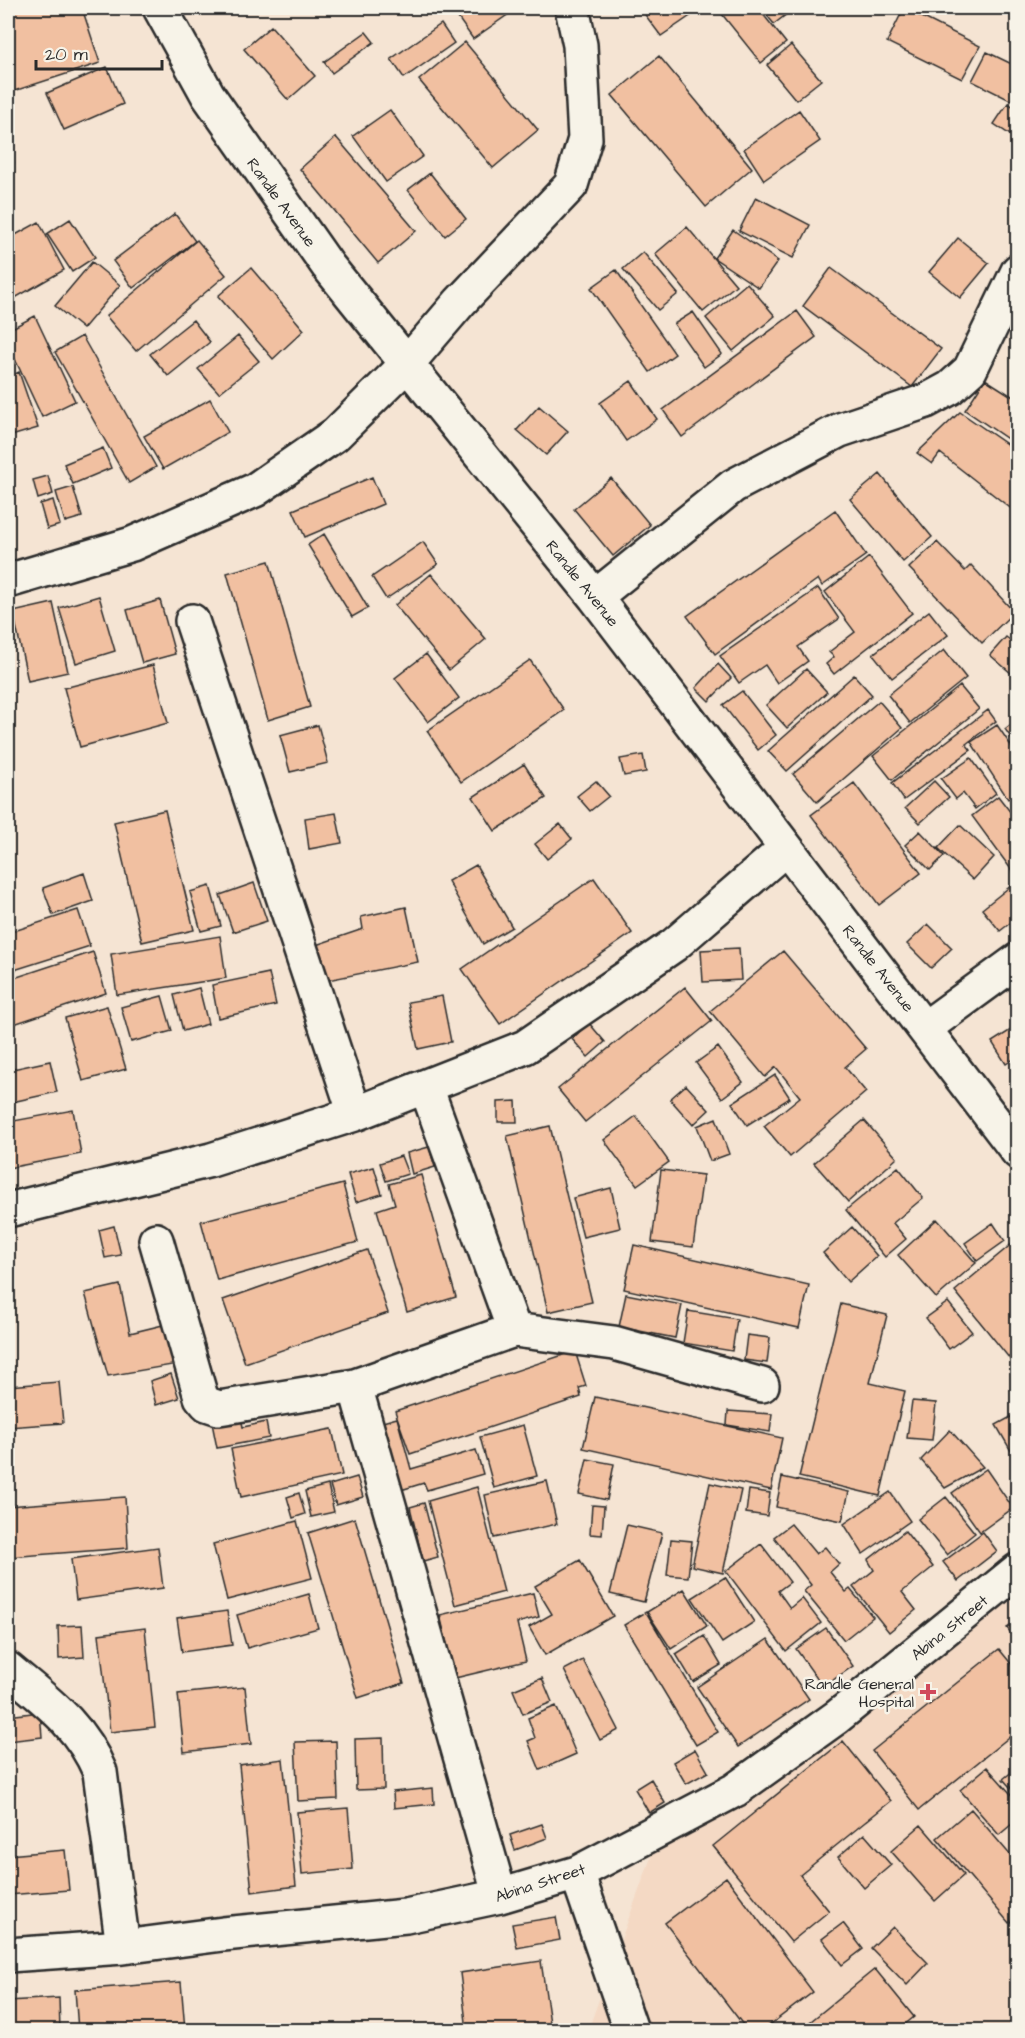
<svg xmlns="http://www.w3.org/2000/svg" width="1025" height="2038" font-family="'Architects Daughter',sans-serif">
<rect width="100%" height="100%" fill="#f5e4d3"/>
<filter id="ink" filterUnits="userSpaceOnUse"><feTurbulence type="fractalNoise" baseFrequency=".0167" numOctaves="2"/><feDisplacementMap in="SourceGraphic" scale="12" xChannelSelector="R" yChannelSelector="G"/><feConvolveMatrix kernelMatrix="1 2 1 2 8 2 1 2 1" color-interpolation-filters="sRGB"/></filter>
<g filter="url(#ink)">
<!-- built -->
<path fill="#f4d9c4" d="M1017,1554V2030H588L661,1830Z"/>
<!-- building -->
<path fill="#f1c0a1" stroke="#2b2b2b" stroke-width="1.5" d="M8,8H82L100,63L8,93Z
M217,8H232L220,14Z
M451,8H511L513,11L473,39Z
M640,8H702L661,36Z
M717,8H758L786,43L761,63Z
M761,8H789L792,10L774,24Z
M904,8L980,46L962,79L887,42Z
M441,24L454,43L404,78L391,59Z
M271,26L315,76L288,100L244,49Z
M366,32L374,42L332,73L324,62Z
M465,42L538,130L493,168L419,80Z
M791,45L821,80L796,100L767,65Z
M987,52L1018,67V104L972,81Z
M659,56L752,168L706,207L612,95Z
M107,67L123,104L64,130L47,93Z
M1008,103L1018,110V140L994,124Z
M390,110L423,156L386,182L353,136Z
M799,110L820,141L764,180L744,149Z
M336,137L416,231L378,263L300,169Z
M8,151L14,163L8,166Z
M430,173L466,219L445,236L408,190Z
M756,197L810,225L793,258L739,231Z
M175,214L195,241L133,288L113,261Z
M70,219L95,257L72,272L47,234Z
M39,222L64,270L8,302V239Z
M687,227L736,285L703,312L655,254Z
M733,230L778,261L759,288L714,258Z
M958,238L989,263L960,298L929,272Z
M197,240L226,275L136,351L106,316Z
M643,252L678,294L658,310L623,269Z
M92,262L120,285L83,329L55,306Z
M251,268L304,330L273,359L218,296Z
M831,268L941,349L912,387L803,306Z
M616,270L675,354L650,372L591,288Z
M747,283L775,316L733,351L706,318Z
M797,311L816,337L682,437L663,410Z
M693,312L722,354L704,367L674,324Z
M35,316L75,401L42,417L8,344V330Z
M193,320L210,342L168,376L150,354Z
M82,336L156,467L129,483L55,352Z
M238,336L259,361L219,393L198,369Z
M19,372L38,428L8,437V377Z
M985,379L1018,400V446L965,410Z
M631,381L657,419L626,441L600,403Z
M210,399L228,432L163,469L144,436Z
M539,406L568,431L546,455L517,430Z
M960,412L1018,452V514L940,453L932,464L917,453Z
M103,448L111,468L73,484L64,464Z
M880,474L932,537L903,562L850,499Z
M48,476L53,494L38,499L33,480Z
M372,477L383,504L305,537L293,510Z
M611,478L650,525L613,556L574,509Z
M73,487L82,517L65,522L56,492Z
M53,500L60,525L47,529L40,504Z
M835,510L866,555L822,586L818,579L715,654L687,616Z
M324,534L368,608L352,617L308,545Z
M423,542L438,564L386,599L372,577Z
M937,542L965,571L971,565L1014,612L982,643L909,568Z
M869,557L912,613L834,674L826,664L834,657L829,652L855,632L825,592Z
M269,561L310,707L268,720L227,573Z
M431,574L486,639L449,670L395,605Z
M818,588L839,619L798,647L808,661L777,683L765,665L739,683L720,656Z
M99,596L115,651L76,663L59,608Z
M160,600L175,654L142,663L127,610Z
M53,603L68,672L28,681L13,612Z
M929,611L948,635L892,678L873,654Z
M1006,637L1018,646V679L990,655Z
M944,650L966,678L910,723L888,695Z
M426,654L459,698L428,722L395,678Z
M530,660L564,710L461,782L427,731Z
M718,664L731,678L709,701L696,688Z
M153,665L168,723L80,747L64,688Z
M806,669L827,692L787,728L766,705Z
M854,675L872,695L787,771L768,751Z
M960,686L979,709L892,780L873,756Z
M742,691L776,735L758,750L723,705Z
M879,701L902,728L817,802L793,774Z
M988,710L996,721L966,744L971,750L904,800L892,783Z
M1018,719V748L1005,729Z
M318,725L328,763L290,772L280,735Z
M997,725L1018,756V792L1008,799L971,742Z
M643,755L646,772L624,776L620,759Z
M971,758L996,793L975,809L963,793L956,799L941,779Z
M524,764L546,798L495,831L473,797Z
M596,781L609,796L590,811L577,796Z
M934,781L949,797L920,823L905,808Z
M854,783L921,873L879,905L811,815Z
M998,796L1018,822L1016,876L972,816Z
M1018,796V813L1010,801Z
M165,810L194,930L142,942L114,822Z
M336,813L342,843L309,849L305,818Z
M560,824L572,839L547,859L535,844Z
M960,825L994,857L973,880L938,848Z
M920,831L944,856L930,870L905,845Z
M476,865L512,927L483,944L448,881Z
M84,873L93,901L53,915L43,888Z
M594,878L632,933L500,1024L462,969Z
M254,883L267,921L233,932L220,895Z
M1012,885L1018,891V917L1000,931L982,909Z
M210,886L221,926L201,931L190,892Z
M406,907L418,962L323,981L313,946L363,929L361,917Z
M78,910L90,946L8,972V933Z
M928,924L952,948L931,968L907,944Z
M220,936L226,978L117,995L111,954Z
M739,948L741,980L703,982L701,950Z
M783,951L866,1049L845,1067L866,1092L790,1157L764,1126L800,1097L776,1067L765,1077L710,1011Z
M93,952L106,993L8,1026V980Z
M269,973L276,1005L218,1018L212,985Z
M685,987L712,1021L585,1122L558,1089Z
M199,988L208,1024L183,1031L174,995Z
M162,996L172,1031L131,1042L121,1007Z
M442,996L451,1042L418,1049L408,1002Z
M107,1006L126,1069L83,1081L65,1018Z
M589,1023L605,1042L588,1057L572,1039Z
M1014,1028L1018,1034V1056L1006,1064L992,1042Z
M718,1047L743,1082L722,1098L696,1063Z
M50,1061L57,1092L12,1102L8,1070Z
M775,1075L790,1098L747,1125L732,1103Z
M686,1085L709,1110L693,1125L670,1099Z
M516,1101L517,1122H498V1102Z
M73,1110L81,1154L8,1168V1122Z
M636,1116L669,1162L637,1185L604,1140Z
M716,1118L729,1154L710,1161L697,1126Z
M864,1120L897,1158L848,1202L814,1163Z
M550,1126L592,1302L548,1312L507,1136Z
M429,1147L435,1167L412,1174L407,1153Z
M401,1156L408,1174L386,1181L380,1163Z
M374,1167L382,1194L356,1202L348,1174Z
M898,1167L923,1198L893,1223L906,1239L885,1257L846,1210Z
M661,1170L703,1175L693,1247L652,1242Z
M421,1175L456,1297L407,1312L377,1210L395,1204L389,1184Z
M343,1184L358,1242L217,1280L201,1221Z
M611,1188L620,1228L583,1237L573,1198Z
M937,1219L976,1263L936,1298L898,1255Z
M993,1223L1005,1241L977,1261L965,1243Z
M114,1226L121,1255L105,1258L99,1230Z
M852,1227L877,1256L848,1282L823,1253Z
M1013,1243L1018,1248V1369L955,1291Z
M634,1245L809,1285L799,1328L624,1289Z
M367,1250L388,1313L245,1363L223,1300Z
M120,1285L130,1333L167,1324L172,1365L108,1376L85,1293Z
M626,1294L682,1305L675,1338L619,1327Z
M948,1302L972,1332L949,1349L926,1318Z
M841,1304L887,1315L870,1383L905,1391L880,1496L799,1477Z
M688,1311L737,1319L732,1351L683,1343Z
M747,1335L770,1338L767,1363L744,1360Z
M575,1351L586,1386L579,1388L581,1397L410,1454L395,1411Z
M171,1374L179,1398L156,1405L150,1381Z
M59,1382L63,1423L8,1427V1386Z
M595,1397L782,1438L771,1490L583,1448Z
M912,1401L936,1403L932,1440L907,1438Z
M728,1411L772,1414L770,1432L727,1425Z
M1018,1413V1463L996,1425Z
M241,1418L243,1427L266,1422L269,1438L217,1448L212,1423Z
M397,1418L411,1469L476,1450L483,1474L427,1490L424,1483L391,1493L372,1425Z
M523,1425L537,1476L494,1488L480,1437Z
M332,1429L342,1475L241,1497L231,1449Z
M950,1430L983,1467L945,1488L921,1460Z
M587,1459L614,1464L607,1500L579,1494Z
M986,1469L1013,1508L980,1532L952,1493Z
M357,1477L363,1497L336,1505L330,1485Z
M782,1477L849,1492L842,1521L776,1507Z
M547,1481L557,1524L494,1538L485,1495Z
M710,1483L741,1490L723,1573L692,1566Z
M328,1485L334,1512L311,1517L305,1491Z
M477,1487L504,1592L455,1605L428,1501Z
M749,1490L770,1493L767,1516L746,1513Z
M890,1492L910,1521L863,1554L844,1524Z
M299,1493L305,1514L293,1518L287,1497Z
M125,1497L128,1548L8,1557V1506Z
M946,1497L975,1533L947,1555L918,1519Z
M424,1503L438,1557L423,1561L410,1507Z
M592,1505L604,1506L602,1535L590,1534Z
M355,1518L404,1683L358,1698L308,1533Z
M297,1521L312,1578L227,1600L213,1544Z
M791,1524L816,1554L825,1547L839,1564L830,1572L846,1592L850,1589L873,1617L844,1640L804,1591L811,1585L774,1537Z
M627,1525L662,1533L644,1602L610,1594Z
M905,1531L933,1567L902,1592L916,1610L889,1632L853,1587L874,1570L868,1560Z
M983,1532L997,1551L958,1581L943,1562Z
M671,1539L692,1541L688,1577L667,1575Z
M761,1544L790,1582L778,1591L790,1608L802,1598L821,1623L786,1651L726,1571Z
M158,1547L163,1588L76,1600L71,1559Z
M580,1560L613,1616L545,1655L529,1627L552,1614L535,1586Z
M725,1577L754,1622L722,1643L692,1598Z
M684,1589L707,1626L671,1649L647,1612Z
M533,1593L539,1617L517,1623L526,1661L455,1678L440,1615Z
M309,1594L318,1628L247,1648L237,1615Z
M227,1611L232,1645L182,1652L177,1618Z
M646,1612L718,1732L696,1745L624,1625Z
M1018,1621V1642L1007,1628Z
M82,1625L84,1657L59,1659L58,1626Z
M145,1628L155,1727L110,1732L99,1634Z
M826,1628L853,1666L823,1687L796,1649Z
M704,1636L721,1665L693,1682L676,1654Z
M768,1639L809,1699L738,1747L697,1687Z
M999,1649L1018,1672V1730L919,1810L872,1751Z
M583,1660L619,1730L600,1740L564,1670Z
M542,1678L552,1702L523,1714L513,1690Z
M245,1687L251,1744L184,1752L178,1694Z
M556,1706L576,1754L540,1770L528,1741L535,1738L528,1718Z
M40,1712L42,1737L8,1741V1716Z
M383,1738L384,1789L356,1790L355,1739Z
M336,1741L338,1799L298,1801L295,1742Z
M843,1741L891,1801L800,1875L829,1911L791,1942L713,1846Z
M695,1749L708,1772L686,1784L673,1762Z
M283,1759L296,1886L252,1892L239,1765Z
M987,1767L1018,1802V1819L999,1835L960,1790Z
M1018,1767V1796L1003,1779Z
M651,1779L665,1803L649,1813L635,1789Z
M433,1788L434,1804L394,1808L393,1792Z
M348,1808L353,1869L302,1874L297,1812Z
M971,1809L1018,1864V1915L1009,1923L937,1838Z
M542,1824L547,1838L515,1850L510,1835Z
M921,1825L964,1875L935,1901L891,1851Z
M864,1834L891,1865L864,1888L838,1857Z
M65,1850L69,1890L8,1895V1855Z
M726,1877L813,1992L763,2030H747L665,1923Z
M556,1917L560,1940L517,1948L512,1924Z
M843,1923L863,1949L842,1965L822,1939Z
M893,1927L928,1963L907,1985L871,1948Z
M541,1961L551,2030H467L460,1973Z
M875,1969L914,2017L898,2030H800Z
M181,1982L185,2030H78L75,1990Z
M59,1998L60,2030H8V2001Z"/>
<g fill="none" stroke-linecap="round" stroke-linejoin="round">
<defs>
<path id="minor" d="M160,8L208,95L328,266L595,597L1018,1152
M8,581L132,544L255,490L336,434L406,365L460,302L571,185L585,139L580,45L572,8
M595,597L733,486L840,430L926,401L950,388L970,370L1018,271
M192,621L355,1114
M925,1028L1018,960
M426,1087L514,1330L614,1343L762,1385
M8,1210L211,1160L355,1114L525,1047L674,945L786,848
M156,1240L201,1397L207,1404L219,1408L355,1386L514,1330
M355,1386L500,1896
M8,1669C46,1701 80,1724 100,1772L123,1947
M577,1873L631,2030
M8,1955L123,1947L223,1934L406,1916L500,1896L577,1873L735,1790L837,1717L1018,1570"/>
</defs>
<!-- minor casing -->
<use href="#minor" stroke="#2b2b2b" stroke-width="38"/>
<!-- minor -->
<use href="#minor" stroke="#f7f3e8" stroke-width="33"/>
</g>
</g>
<!-- markers -->
<path fill="#d1495b" stroke="#f7f3e8" stroke-width="2" d="M925 1683h6v6h6v6h-6v6h-6v-6h-6v-6h6z"/>
<g text-anchor="middle" stroke-width="5" stroke-linejoin="round" paint-order="stroke">
<!-- street labels -->
<g font-size="16" fill="#2b2b2b" stroke="#f7f3e8">
<text transform="translate(282 202) rotate(54)" y="6">Randle Avenue</text>
<text transform="translate(583 583) rotate(51)" y="6">Randle Avenue</text>
<text transform="translate(879 968) rotate(52)" y="6">Randle Avenue</text>
<text transform="translate(949 1627) rotate(-39)" y="6">Abina Street</text>
<text transform="translate(540 1882) rotate(-18)" y="6">Abina Street</text>
</g>
<!-- poi labels -->
<g font-size="16" fill="#2b2b2b" stroke="#f7f3e8" text-anchor="end">
<text x="914" y="1689">Randle General<tspan x="914" dy="18">Hospital</tspan></text>
</g>
</g>
<!-- margin -->
<rect width="1025" height="2038" fill="none" stroke="#f7f3e8" stroke-width="30"/>
<rect x="15" y="15" width="995" height="2008" fill="none" stroke="#2b2b2b" stroke-width="2" filter="url(#ink)"/>
<!-- scale -->
<path d="M36 60v9h126v-9" fill="none" stroke="#2b2b2b" stroke-width="3"/>
<text x="45" y="60" font-size="18" fill="#2b2b2b" stroke="#f7f3e8" stroke-width="4.5" paint-order="stroke">20 m</text>
</svg>
